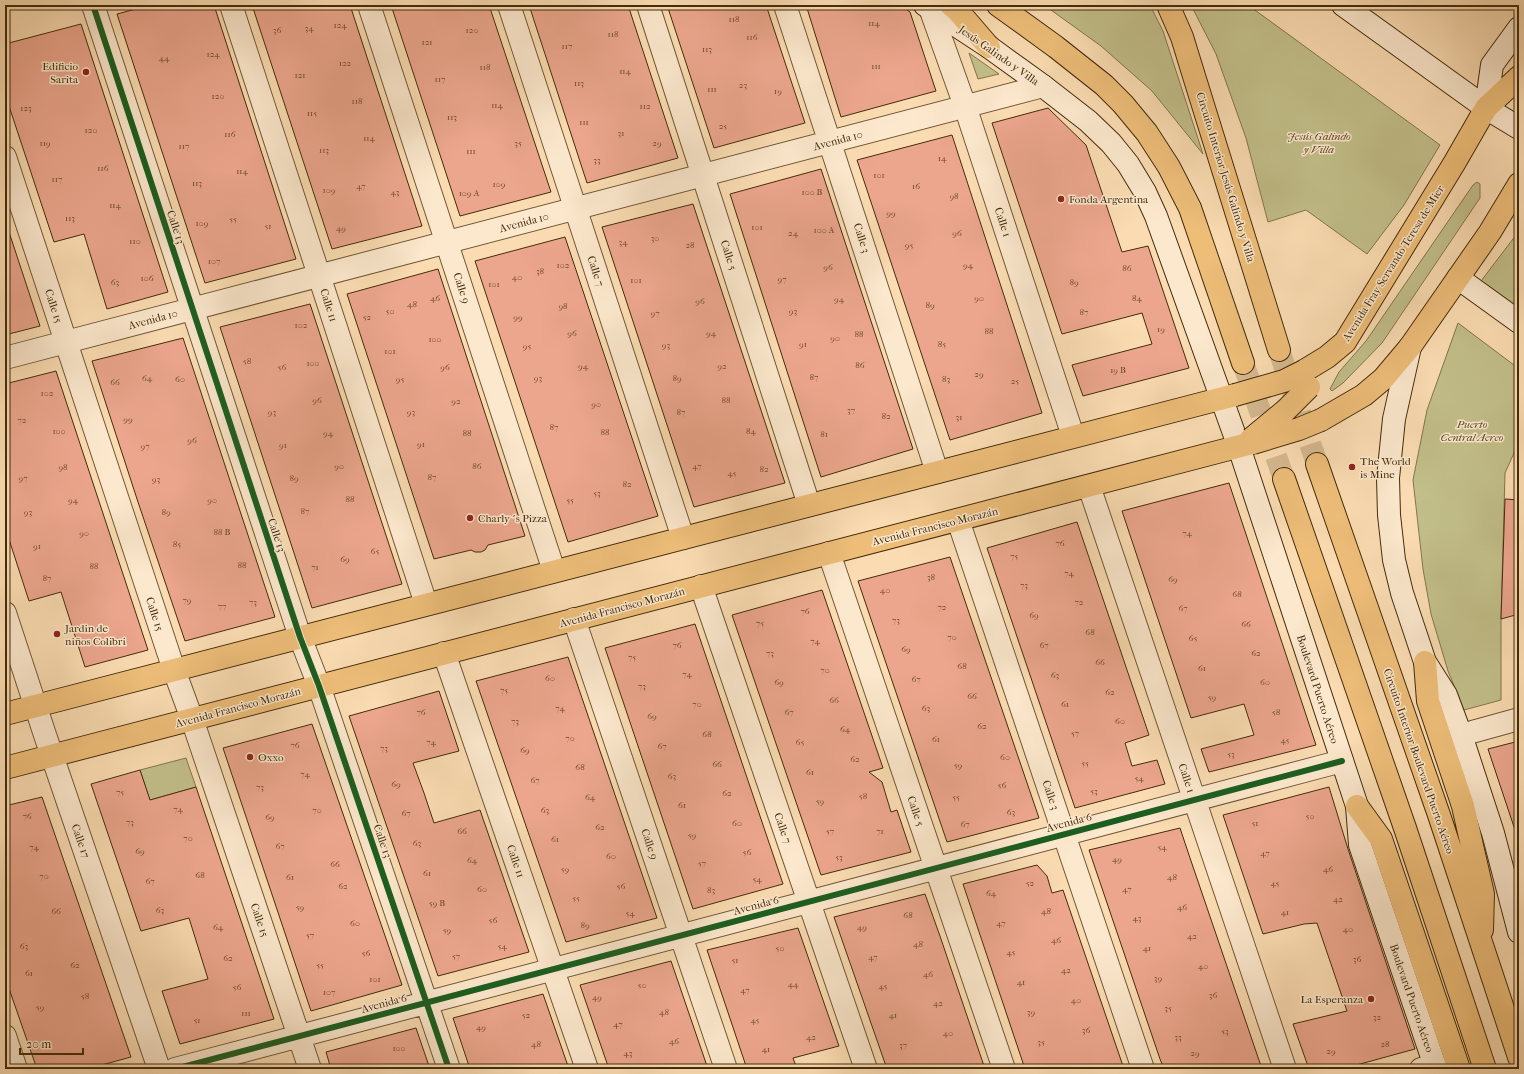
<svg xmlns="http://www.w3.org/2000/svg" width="1524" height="1074" font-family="'IM FELL French Canon',serif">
<rect width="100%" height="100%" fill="#fbdcb2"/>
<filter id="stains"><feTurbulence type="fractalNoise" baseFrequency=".005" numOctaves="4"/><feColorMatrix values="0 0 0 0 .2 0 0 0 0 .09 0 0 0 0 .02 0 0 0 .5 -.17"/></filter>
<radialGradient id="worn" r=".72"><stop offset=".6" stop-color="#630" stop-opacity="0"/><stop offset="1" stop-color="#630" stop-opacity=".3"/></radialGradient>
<!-- green -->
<path fill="#c2bf8a" stroke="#82764b" d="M1044,5H1150L1163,31L1203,154L1152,91L1101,46Z
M1191,5H1248L1440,145L1404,205L1367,254L1306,210L1268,222L1246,138L1216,54Z
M969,53L999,74L978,79Z
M1477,182L1480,184V198L1382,343L1343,383L1332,391L1330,389L1339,372L1366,341L1473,185Z
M1519,231V315L1478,285Z
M1458,323L1518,368L1519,370V442L1505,473L1501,619V700L1464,710L1448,671L1431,614L1423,569L1413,480L1427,410Z
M186,758L196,787L150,800L140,770Z"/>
<!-- building -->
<path fill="#eca68d" stroke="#432c0c" d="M151,5H214L296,259L205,283L117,14Z
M252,5H350L422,226L332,249Z
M391,5H489L551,192L460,216Z
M529,5H628L678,158L587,183Z
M667,5H766L805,123L714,148Z
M806,5H900L910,12L936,91L841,117Z
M81,24L168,292L107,309L84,234L54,242L5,94V44Z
M1048,108L1086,145L1122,252L1148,246L1189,368L1083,396L1072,365L1152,344L1142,313L1062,334L992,123Z
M952,135L1042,413L950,440L857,160Z
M821,169L913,449L821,477L730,194Z
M693,204L785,483L694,507L602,227Z
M5,229H8L40,326L5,335Z
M565,237L658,516L568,542L475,261Z
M438,269L525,536L488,545L485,550L481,552H475L471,550L434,559L347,294Z
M310,304L402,584L312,608L220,327Z
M183,338L275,617L185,641L138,502L92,361Z
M56,371L148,650L85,667L61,592L29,601L5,527V384Z
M1229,483L1316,745L1209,772L1201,749L1254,735L1244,704L1191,718L1122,511Z
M1505,499L1519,500V614L1501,619Z
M1077,522L1149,735L1125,743L1132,766L1157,760L1165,784L1075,808L987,548Z
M950,557L1039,818L947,842L858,581Z
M822,590L883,768L869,772L882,782L891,812L897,810L911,852L821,875L732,615Z
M695,624L783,884L693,909L605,648Z
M568,657L657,918L566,942L476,681Z
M439,691L459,751L413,763L424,793L434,823L480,810L529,952L438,976L349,716Z
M312,724L402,985L311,1011L223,748Z
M1519,741V833H1516L1488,749Z
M140,770L150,800L196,787L274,1019L180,1044L162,991L208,979L189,918L141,931L91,784Z
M1329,787L1348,849L1415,1049L1342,1069H1309L1293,1024L1347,1011L1317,923L1304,924L1263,934L1223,815Z
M42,797L131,1057L87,1069H37L5,977V806Z
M1180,828L1189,855L1262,1069H1164L1160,1059L1089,850Z
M1037,865L1047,876L1052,893L1063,890L1124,1069H1025L963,884Z
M925,894L941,939L985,1069H887L834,917Z
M798,928L839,1046L793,1058L797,1069H747L707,950Z
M671,961L708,1069H609L580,985Z
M543,994L569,1069H470L453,1018Z
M416,1028L430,1069H331L326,1052Z"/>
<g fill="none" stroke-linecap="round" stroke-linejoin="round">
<!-- highway-tunnel -->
<path stroke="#d6b991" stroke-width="22" stroke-dasharray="22 11" stroke-linecap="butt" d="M1279,350L1317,464
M1243,363L1284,479"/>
<defs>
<path id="street" d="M93,5L300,637L319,686L449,1069
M231,5L426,604
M369,5L554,571
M509,5L683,538
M648,5L809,505
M785,5L937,472
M930,8L965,106L1073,436
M5,157L174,670L192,719L310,1069
M5,358L1043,86
M1089,486L1285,1069
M958,520L1143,1069
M829,553L1004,1069
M701,586L866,1069
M5,613L45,735L159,1069
M574,619L726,1069
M444,653L587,1069
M1461,735L1519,719
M5,1036L16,1069
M175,1069L1342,761
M1421,1069L1435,1065"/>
<path id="secondary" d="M925,5L989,47L1043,86L1088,121L1111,143L1128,164L1145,192L1156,216L1239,447L1357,806L1360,845L1436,1069
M1343,5L1486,108L1519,128
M1486,108L1492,65L1519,28
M1458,278L1519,322
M1410,347L1394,419L1388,478L1389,515L1394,560L1402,593L1425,662L1446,695L1461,735L1493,833L1519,932"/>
<path id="primary" d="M1304,371L1327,357L1345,342L1455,162L1486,108L1519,77
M1321,420L1364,395L1383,379L1410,347L1490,232L1519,184
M5,714L1235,395
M5,768L1252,443"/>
<path id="highway" d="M951,5L958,11L989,47
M998,5L1056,47L1104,85L1123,104L1147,133L1169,167L1190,208L1243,363
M1168,5L1182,37L1194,76L1279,350
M1317,464L1439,815L1519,1057
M1284,479L1405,828L1485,1069
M1425,662L1428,701L1463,806L1483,894L1482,930
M1357,806L1381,839L1459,1069"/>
</defs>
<!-- street casing -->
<use href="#street" stroke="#715836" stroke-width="24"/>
<!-- secondary casing -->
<use href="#secondary" stroke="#432c0c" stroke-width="24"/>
<!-- primary casing -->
<use href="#primary" stroke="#432c0c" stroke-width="24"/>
<!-- highway casing -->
<use href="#highway" stroke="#432c0c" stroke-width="24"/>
<!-- street -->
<use href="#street" stroke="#fce8cd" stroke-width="22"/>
<!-- secondary -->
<use href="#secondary" stroke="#fce8cd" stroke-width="22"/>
<!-- primary -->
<use href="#primary" stroke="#eebe79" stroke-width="22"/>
<!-- highway -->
<use href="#highway" stroke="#eebe79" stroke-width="22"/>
<defs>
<path id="primary-bridge" d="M1235,395L1284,381L1304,371
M1251,439L1286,410L1309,387
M1253,443L1299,429L1321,420"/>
</defs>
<!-- primary-bridge casing -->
<use href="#primary-bridge" stroke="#432c0c" stroke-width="24" stroke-linecap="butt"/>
<!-- primary-bridge -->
<use href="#primary-bridge" stroke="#eebe79" stroke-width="22"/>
<defs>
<path id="cycleway" d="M93,5L300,637L319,686L449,1069
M175,1069L1342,761"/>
</defs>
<!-- cycleway casing -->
<use href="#cycleway" stroke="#fce8cd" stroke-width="8"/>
<!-- cycleway -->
<use href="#cycleway" stroke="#1b5e20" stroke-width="6"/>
</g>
<!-- markers -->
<g fill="#8f2418" stroke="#fce8cd" stroke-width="1.5">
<circle cx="86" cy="72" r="4"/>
<circle cx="1061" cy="199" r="4"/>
<circle cx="1352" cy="467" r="4"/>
<circle cx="470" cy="518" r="4"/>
<circle cx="57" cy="634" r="4"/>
<circle cx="250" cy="757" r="4"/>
<circle cx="1371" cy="999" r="4"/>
</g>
<g text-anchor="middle" stroke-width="3" stroke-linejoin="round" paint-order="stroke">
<!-- number labels -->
<g font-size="9" fill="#6d4a2c">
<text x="734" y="22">118</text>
<text x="874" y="26">114</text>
<text x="340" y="28">124</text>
<text x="309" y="31">34</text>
<text x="277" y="33">36</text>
<text x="472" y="33">120</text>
<text x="613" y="37">118</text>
<text x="752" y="40">116</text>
<text x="427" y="45">121</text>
<text x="567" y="49">117</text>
<text x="707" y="52">113</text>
<text x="213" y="57">124</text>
<text x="164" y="61">44</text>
<text x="345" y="66">122</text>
<text x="876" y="69">111</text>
<text x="485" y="70">118</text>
<text x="625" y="74">114</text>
<text x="300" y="78">121</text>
<text x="440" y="82">117</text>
<text x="579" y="86">113</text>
<text x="743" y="88">23</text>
<text x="712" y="92">111</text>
<text x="778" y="94">19</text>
<text x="218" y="99">120</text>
<text x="357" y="104">118</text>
<text x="497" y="108">114</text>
<text x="645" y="109">112</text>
<text x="26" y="111">123</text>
<text x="312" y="116">115</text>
<text x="452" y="120">113</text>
<text x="584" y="125">111</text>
<text x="723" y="129">25</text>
<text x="91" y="133">120</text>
<text x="621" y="136">31</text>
<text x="230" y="137">116</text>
<text x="369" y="141">114</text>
<text x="45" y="146">119</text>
<text x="518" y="146">35</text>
<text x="657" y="146">29</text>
<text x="184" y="149">117</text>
<text x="324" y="153">113</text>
<text x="471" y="154">111</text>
<text x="942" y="161">14</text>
<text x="597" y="163">33</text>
<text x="103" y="171">116</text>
<text x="242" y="174">114</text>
<text x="879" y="178">101</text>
<text x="57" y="182">117</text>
<text x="197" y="186">113</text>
<text x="499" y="187">109</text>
<text x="361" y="189">47</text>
<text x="916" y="189">16</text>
<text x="329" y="193">109</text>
<text x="395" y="195">43</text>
<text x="812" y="195">100 B</text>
<text x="469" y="196">109 A</text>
<text x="954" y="199">98</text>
<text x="115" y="208">114</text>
<text x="891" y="216">99</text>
<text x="70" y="221">113</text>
<text x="233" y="222">55</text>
<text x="202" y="226">109</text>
<text x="268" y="229">51</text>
<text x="757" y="230">101</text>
<text x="341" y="231">49</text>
<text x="824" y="233">100 A</text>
<text x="793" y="236">24</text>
<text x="957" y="236">96</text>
<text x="655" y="241">30</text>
<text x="135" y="244">110</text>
<text x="623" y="245">34</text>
<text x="690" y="248">28</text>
<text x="909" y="248">95</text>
<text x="214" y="264">107</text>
<text x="563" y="268">102</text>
<text x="968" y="268">94</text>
<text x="828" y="270">96</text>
<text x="1127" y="271">86</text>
<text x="540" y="274">38</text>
<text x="517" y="280">40</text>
<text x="147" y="281">106</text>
<text x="782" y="282">97</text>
<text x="636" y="283">101</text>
<text x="115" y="285">63</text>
<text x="1074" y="285">89</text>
<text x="494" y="287">101</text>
<text x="435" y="301">46</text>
<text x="979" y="301">90</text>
<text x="1137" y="301">84</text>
<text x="839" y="302">94</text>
<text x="700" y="304">96</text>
<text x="412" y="307">48</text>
<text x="930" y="308">89</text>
<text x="563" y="309">98</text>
<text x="390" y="314">50</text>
<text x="793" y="314">93</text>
<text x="1084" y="315">87</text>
<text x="655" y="316">97</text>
<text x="367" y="320">52</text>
<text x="518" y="320">99</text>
<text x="301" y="328">102</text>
<text x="1161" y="332">19</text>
<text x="989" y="334">88</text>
<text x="572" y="336">96</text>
<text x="711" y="336">94</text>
<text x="859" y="337">88</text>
<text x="835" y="341">90</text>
<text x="435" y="342">100</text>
<text x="803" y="347">91</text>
<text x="942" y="347">85</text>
<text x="666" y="348">93</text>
<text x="527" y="349">95</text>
<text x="390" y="354">101</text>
<text x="247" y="364">58</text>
<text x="313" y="366">100</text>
<text x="860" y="368">86</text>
<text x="583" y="369">94</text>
<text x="722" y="369">92</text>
<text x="282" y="370">56</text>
<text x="445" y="370">96</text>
<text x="1118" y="373">19 B</text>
<text x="979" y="377">29</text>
<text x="814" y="380">87</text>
<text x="147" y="381">64</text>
<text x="538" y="381">93</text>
<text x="677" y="381">89</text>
<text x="180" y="382">60</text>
<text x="400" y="382">95</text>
<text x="946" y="382">83</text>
<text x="1015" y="384">25</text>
<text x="115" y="385">66</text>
<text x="47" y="396">102</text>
<text x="317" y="403">96</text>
<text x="726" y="403">88</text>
<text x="456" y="404">92</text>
<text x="596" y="407">90</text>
<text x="851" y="413">37</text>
<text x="272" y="415">93</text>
<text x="411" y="415">93</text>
<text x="681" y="415">87</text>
<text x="886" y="419">82</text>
<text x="959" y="420">31</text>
<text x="128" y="422">99</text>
<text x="22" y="423">72</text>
<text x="554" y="430">87</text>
<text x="59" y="434">100</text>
<text x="751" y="434">84</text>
<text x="605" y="435">88</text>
<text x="328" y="436">94</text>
<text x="467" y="436">88</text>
<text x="824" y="437">81</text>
<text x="192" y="443">96</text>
<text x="421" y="447">91</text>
<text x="283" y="448">91</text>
<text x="145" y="449">97</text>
<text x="339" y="469">90</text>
<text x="477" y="469">86</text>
<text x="697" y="469">47</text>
<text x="63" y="470">98</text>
<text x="764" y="472">82</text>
<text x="732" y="476">45</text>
<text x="432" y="480">87</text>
<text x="23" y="481">97</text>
<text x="294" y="481">89</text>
<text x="156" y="482">93</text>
<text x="627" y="487">82</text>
<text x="597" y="496">53</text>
<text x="350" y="502">88</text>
<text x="73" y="503">94</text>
<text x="212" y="503">90</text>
<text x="570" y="503">55</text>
<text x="305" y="514">87</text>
<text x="28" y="515">93</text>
<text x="166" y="515">89</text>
<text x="222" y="535">88 B</text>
<text x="84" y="536">90</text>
<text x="1187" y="536">74</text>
<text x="1060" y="546">76</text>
<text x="177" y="547">85</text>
<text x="37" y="549">91</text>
<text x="375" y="554">65</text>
<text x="1014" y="559">75</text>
<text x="345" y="562">69</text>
<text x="242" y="568">88</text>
<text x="94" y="569">88</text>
<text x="315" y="570">71</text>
<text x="1069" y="576">74</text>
<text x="931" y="580">38</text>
<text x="47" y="581">87</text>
<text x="1173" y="582">69</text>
<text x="1024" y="588">73</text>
<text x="885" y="593">40</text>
<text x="1237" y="597">68</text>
<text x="187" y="603">79</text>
<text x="253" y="605">73</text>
<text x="1079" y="605">72</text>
<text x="222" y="609">77</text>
<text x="942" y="610">72</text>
<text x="1183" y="611">67</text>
<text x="805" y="614">76</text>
<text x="1034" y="618">69</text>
<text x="896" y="623">73</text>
<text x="760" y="626">75</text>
<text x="1246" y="627">66</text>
<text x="1090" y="635">68</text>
<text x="952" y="640">70</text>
<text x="1193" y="641">65</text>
<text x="815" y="644">74</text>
<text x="677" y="648">76</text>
<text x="1044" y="648">67</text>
<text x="906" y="652">69</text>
<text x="770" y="656">73</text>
<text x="1256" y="656">62</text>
<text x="632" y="660">75</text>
<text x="1100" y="665">66</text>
<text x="962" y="669">68</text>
<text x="1202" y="671">61</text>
<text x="825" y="673">70</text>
<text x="687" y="677">74</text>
<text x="1055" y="678">63</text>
<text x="550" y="681">60</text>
<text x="916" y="682">67</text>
<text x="779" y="685">69</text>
<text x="1265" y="685">60</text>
<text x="642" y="689">73</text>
<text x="504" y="693">75</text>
<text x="1110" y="695">62</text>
<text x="972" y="699">66</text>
<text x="1212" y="700">59</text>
<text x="834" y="703">66</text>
<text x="697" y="707">70</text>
<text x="1065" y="707">61</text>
<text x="560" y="711">74</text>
<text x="926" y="711">63</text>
<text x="421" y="715">76</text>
<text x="789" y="715">67</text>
<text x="1276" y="715">58</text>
<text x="652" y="719">69</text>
<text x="515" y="724">73</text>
<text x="1120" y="724">60</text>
<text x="982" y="729">62</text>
<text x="845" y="732">64</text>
<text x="1075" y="736">57</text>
<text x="707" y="737">68</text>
<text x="570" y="741">70</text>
<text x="936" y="742">61</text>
<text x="1285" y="743">45</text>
<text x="431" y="745">74</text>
<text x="800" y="745">65</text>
<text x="295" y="748">76</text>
<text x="662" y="749">67</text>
<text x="384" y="751">73</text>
<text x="525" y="753">69</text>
<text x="1231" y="757">53</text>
<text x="1005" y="760">60</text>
<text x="855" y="762">62</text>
<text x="1085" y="766">55</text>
<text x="717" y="767">66</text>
<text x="958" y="768">59</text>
<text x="580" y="770">68</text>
<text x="810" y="775">61</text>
<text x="305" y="777">74</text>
<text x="672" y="779">63</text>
<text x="1139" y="781">54</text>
<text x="535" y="783">67</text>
<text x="396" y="787">69</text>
<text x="1002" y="788">56</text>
<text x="260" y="790">73</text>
<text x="1094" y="794">53</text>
<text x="120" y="795">75</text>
<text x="727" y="796">62</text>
<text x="863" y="799">58</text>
<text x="590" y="800">64</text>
<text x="956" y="800">55</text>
<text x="820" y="804">59</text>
<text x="682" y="808">61</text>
<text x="178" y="812">74</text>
<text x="317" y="813">70</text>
<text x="545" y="813">63</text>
<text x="1011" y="815">63</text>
<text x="406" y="816">67</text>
<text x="27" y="819">76</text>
<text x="1310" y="819">50</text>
<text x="270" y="820">69</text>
<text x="130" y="825">73</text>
<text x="737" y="826">60</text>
<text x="1255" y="826">51</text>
<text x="965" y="827">67</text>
<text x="600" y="830">62</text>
<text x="462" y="834">66</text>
<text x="830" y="834">57</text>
<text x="880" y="834">71</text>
<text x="692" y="838">59</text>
<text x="188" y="841">70</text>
<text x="555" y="842">61</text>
<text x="417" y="846">63</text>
<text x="280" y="849">67</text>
<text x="34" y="850">74</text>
<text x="1162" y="850">54</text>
<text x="140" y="854">69</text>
<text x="747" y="855">56</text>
<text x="1265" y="856">47</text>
<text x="611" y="859">60</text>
<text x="839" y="860">53</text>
<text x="1117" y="862">49</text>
<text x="472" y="863">64</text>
<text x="702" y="866">57</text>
<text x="335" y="867">66</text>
<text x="565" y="872">59</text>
<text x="1328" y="872">46</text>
<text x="427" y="876">61</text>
<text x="200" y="878">68</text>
<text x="44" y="879">70</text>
<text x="290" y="880">61</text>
<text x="1172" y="880">48</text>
<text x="757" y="882">54</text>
<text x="150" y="884">67</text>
<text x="1030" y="886">52</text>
<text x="1275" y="886">45</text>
<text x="343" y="889">62</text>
<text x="621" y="889">56</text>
<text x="482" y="892">60</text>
<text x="1127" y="892">47</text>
<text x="711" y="893">83</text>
<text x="991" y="896">64</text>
<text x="576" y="901">55</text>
<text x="1338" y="902">42</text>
<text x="437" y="906">59 B</text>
<text x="300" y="910">59</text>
<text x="1182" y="910">46</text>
<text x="160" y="913">63</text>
<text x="56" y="914">66</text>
<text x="1046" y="914">48</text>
<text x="1285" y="915">41</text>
<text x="630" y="916">54</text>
<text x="908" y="918">68</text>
<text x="1137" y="921">43</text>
<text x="493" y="923">56</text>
<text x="355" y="926">60</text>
<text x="1001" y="926">47</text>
<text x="585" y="928">89</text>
<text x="218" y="930">64</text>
<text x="862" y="930">49</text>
<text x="1348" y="932">40</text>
<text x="447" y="933">59</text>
<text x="310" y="938">57</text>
<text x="1192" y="939">42</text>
<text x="1056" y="943">46</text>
<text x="918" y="947">48</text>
<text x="24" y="949">63</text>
<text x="502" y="949">54</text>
<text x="780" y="951">50</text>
<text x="1147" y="951">41</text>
<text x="1011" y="955">45</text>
<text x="366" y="956">56</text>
<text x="456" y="959">57</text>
<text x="873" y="960">47</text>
<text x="228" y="961">62</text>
<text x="1357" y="962">36</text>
<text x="735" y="963">51</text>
<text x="75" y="968">62</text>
<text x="320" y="968">55</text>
<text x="1203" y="969">40</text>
<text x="1066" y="973">42</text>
<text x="29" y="976">61</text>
<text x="928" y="977">46</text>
<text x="1158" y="981">39</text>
<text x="375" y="982">101</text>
<text x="1021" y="985">41</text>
<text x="793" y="987">44</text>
<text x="642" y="988">50</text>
<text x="883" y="989">45</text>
<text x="237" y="990">56</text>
<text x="745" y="993">47</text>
<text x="329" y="995">107</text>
<text x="1213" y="998">36</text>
<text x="85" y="999">58</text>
<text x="597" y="1000">49</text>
<text x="1076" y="1003">40</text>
<text x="938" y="1006">42</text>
<text x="40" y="1010">59</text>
<text x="1168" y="1011">35</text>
<text x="664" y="1015">48</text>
<text x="1031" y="1015">39</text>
<text x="246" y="1016">111</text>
<text x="526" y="1018">52</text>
<text x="893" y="1018">41</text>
<text x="1377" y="1020">32</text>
<text x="197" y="1023">51</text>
<text x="755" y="1023">45</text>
<text x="618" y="1027">47</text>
<text x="481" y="1030">49</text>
<text x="1086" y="1033">36</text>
<text x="1225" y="1034">53</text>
<text x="948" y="1036">40</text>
<text x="811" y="1040">42</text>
<text x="1178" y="1040">33</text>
<text x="674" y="1044">46</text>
<text x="1041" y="1045">35</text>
<text x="536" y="1047">48</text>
<text x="1385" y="1047">28</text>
<text x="903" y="1048">37</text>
<text x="399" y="1051">100</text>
<text x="766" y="1052">41</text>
<text x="1331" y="1054">29</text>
<text x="628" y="1056">43</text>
<text x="1195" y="1056">29</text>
</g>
<!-- street labels -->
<g font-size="11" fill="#432c0c" stroke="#fce8cd">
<text transform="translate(999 55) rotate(35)" y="4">Jesús Galindo y Villa</text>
<text transform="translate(838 140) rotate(-15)" y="4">Avenida 10</text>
<text transform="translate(1226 177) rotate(73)" y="4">Circuito Interior Jesús Galindo y Villa</text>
<text transform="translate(524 222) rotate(-15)" y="4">Avenida 10</text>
<text transform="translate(1003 222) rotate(72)" y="4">Calle 1</text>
<text transform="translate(176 227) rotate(72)" y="4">Calle 13</text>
<text transform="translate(862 238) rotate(72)" y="4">Calle 3</text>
<text transform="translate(729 255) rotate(72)" y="4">Calle 5</text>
<text transform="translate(1393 263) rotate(-58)" y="4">Avenida Fray Servando Teresa de Mier</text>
<text transform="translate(596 271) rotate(72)" y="4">Calle 7</text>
<text transform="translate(462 288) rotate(72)" y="4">Calle 9</text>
<text transform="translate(329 305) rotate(72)" y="4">Calle 11</text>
<text transform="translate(54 306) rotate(72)" y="4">Calle 15</text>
<text transform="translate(153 319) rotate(-15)" y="4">Avenida 10</text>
<text transform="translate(935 526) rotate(-14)" y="4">Avenida Francisco Morazán</text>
<text transform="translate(277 535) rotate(72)" y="4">Calle 13</text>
<text transform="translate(622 607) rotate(-15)" y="4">Avenida Francisco Morazán</text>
<text transform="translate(155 614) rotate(72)" y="4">Calle 15</text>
<text transform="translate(1318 689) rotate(72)" y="4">Boulevard Puerto Aéreo</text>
<text transform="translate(238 707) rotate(-15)" y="4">Avenida Francisco Morazán</text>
<text transform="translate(1419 761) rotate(71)" y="4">Circuito Interior Boulevard Puerto Aéreo</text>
<text transform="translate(1187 778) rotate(71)" y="4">Calle 1</text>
<text transform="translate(1051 795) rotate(71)" y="4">Calle 3</text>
<text transform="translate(916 811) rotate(71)" y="4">Calle 5</text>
<text transform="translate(1069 822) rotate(-15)" y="4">Avenida 6</text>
<text transform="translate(783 828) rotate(71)" y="4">Calle 7</text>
<text transform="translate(81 841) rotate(71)" y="4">Calle 17</text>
<text transform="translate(383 841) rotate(71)" y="4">Calle 13</text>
<text transform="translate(650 844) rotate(71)" y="4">Calle 9</text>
<text transform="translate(516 861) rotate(71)" y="4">Calle 11</text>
<text transform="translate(756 905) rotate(-15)" y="4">Avenida 6</text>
<text transform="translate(260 920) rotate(71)" y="4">Calle 15</text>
<text transform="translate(1412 998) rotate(71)" y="4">Boulevard Puerto Aéreo</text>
<text transform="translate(384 1003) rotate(-15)" y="4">Avenida 6</text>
</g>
<!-- poi labels -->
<g font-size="11" fill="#432c0c" stroke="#fce8cd" text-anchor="start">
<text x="78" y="70" text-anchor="end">Edificio<tspan x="78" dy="13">Sarita</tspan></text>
<text x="1069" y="203">Fonda Argentina</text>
<text x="1360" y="465">The World<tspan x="1360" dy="13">is Mine</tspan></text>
<text x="478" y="522">Charly´s Pizza</text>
<text x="65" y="632">Jardin de<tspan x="65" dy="13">niños Colibri</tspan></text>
<text x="258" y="761">Oxxo</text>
<text x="1363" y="1003" text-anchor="end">La Esperanza</text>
</g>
<!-- park labels -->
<g font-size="11" font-style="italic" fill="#5c4925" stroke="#fce8cd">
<text x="1319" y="140">Jesús Galindo<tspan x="1319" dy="13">y Villa</tspan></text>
<text x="1472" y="428">Puerto<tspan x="1472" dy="13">Central Aereo</tspan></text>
</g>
</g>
<!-- margin -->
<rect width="1524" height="1074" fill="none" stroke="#fbdcb2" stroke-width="20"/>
<rect x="6" y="6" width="1512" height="1062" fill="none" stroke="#432c0c" stroke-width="2"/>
<rect x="10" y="10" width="1504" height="1054" fill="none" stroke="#432c0c"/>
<!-- scale -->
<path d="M20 1048v6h63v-6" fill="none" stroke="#432c0c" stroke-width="2"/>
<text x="26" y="1048" font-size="12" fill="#432c0c" stroke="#fce8cd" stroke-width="3" paint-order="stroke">20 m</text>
<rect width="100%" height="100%" filter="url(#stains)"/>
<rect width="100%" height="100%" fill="url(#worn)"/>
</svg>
